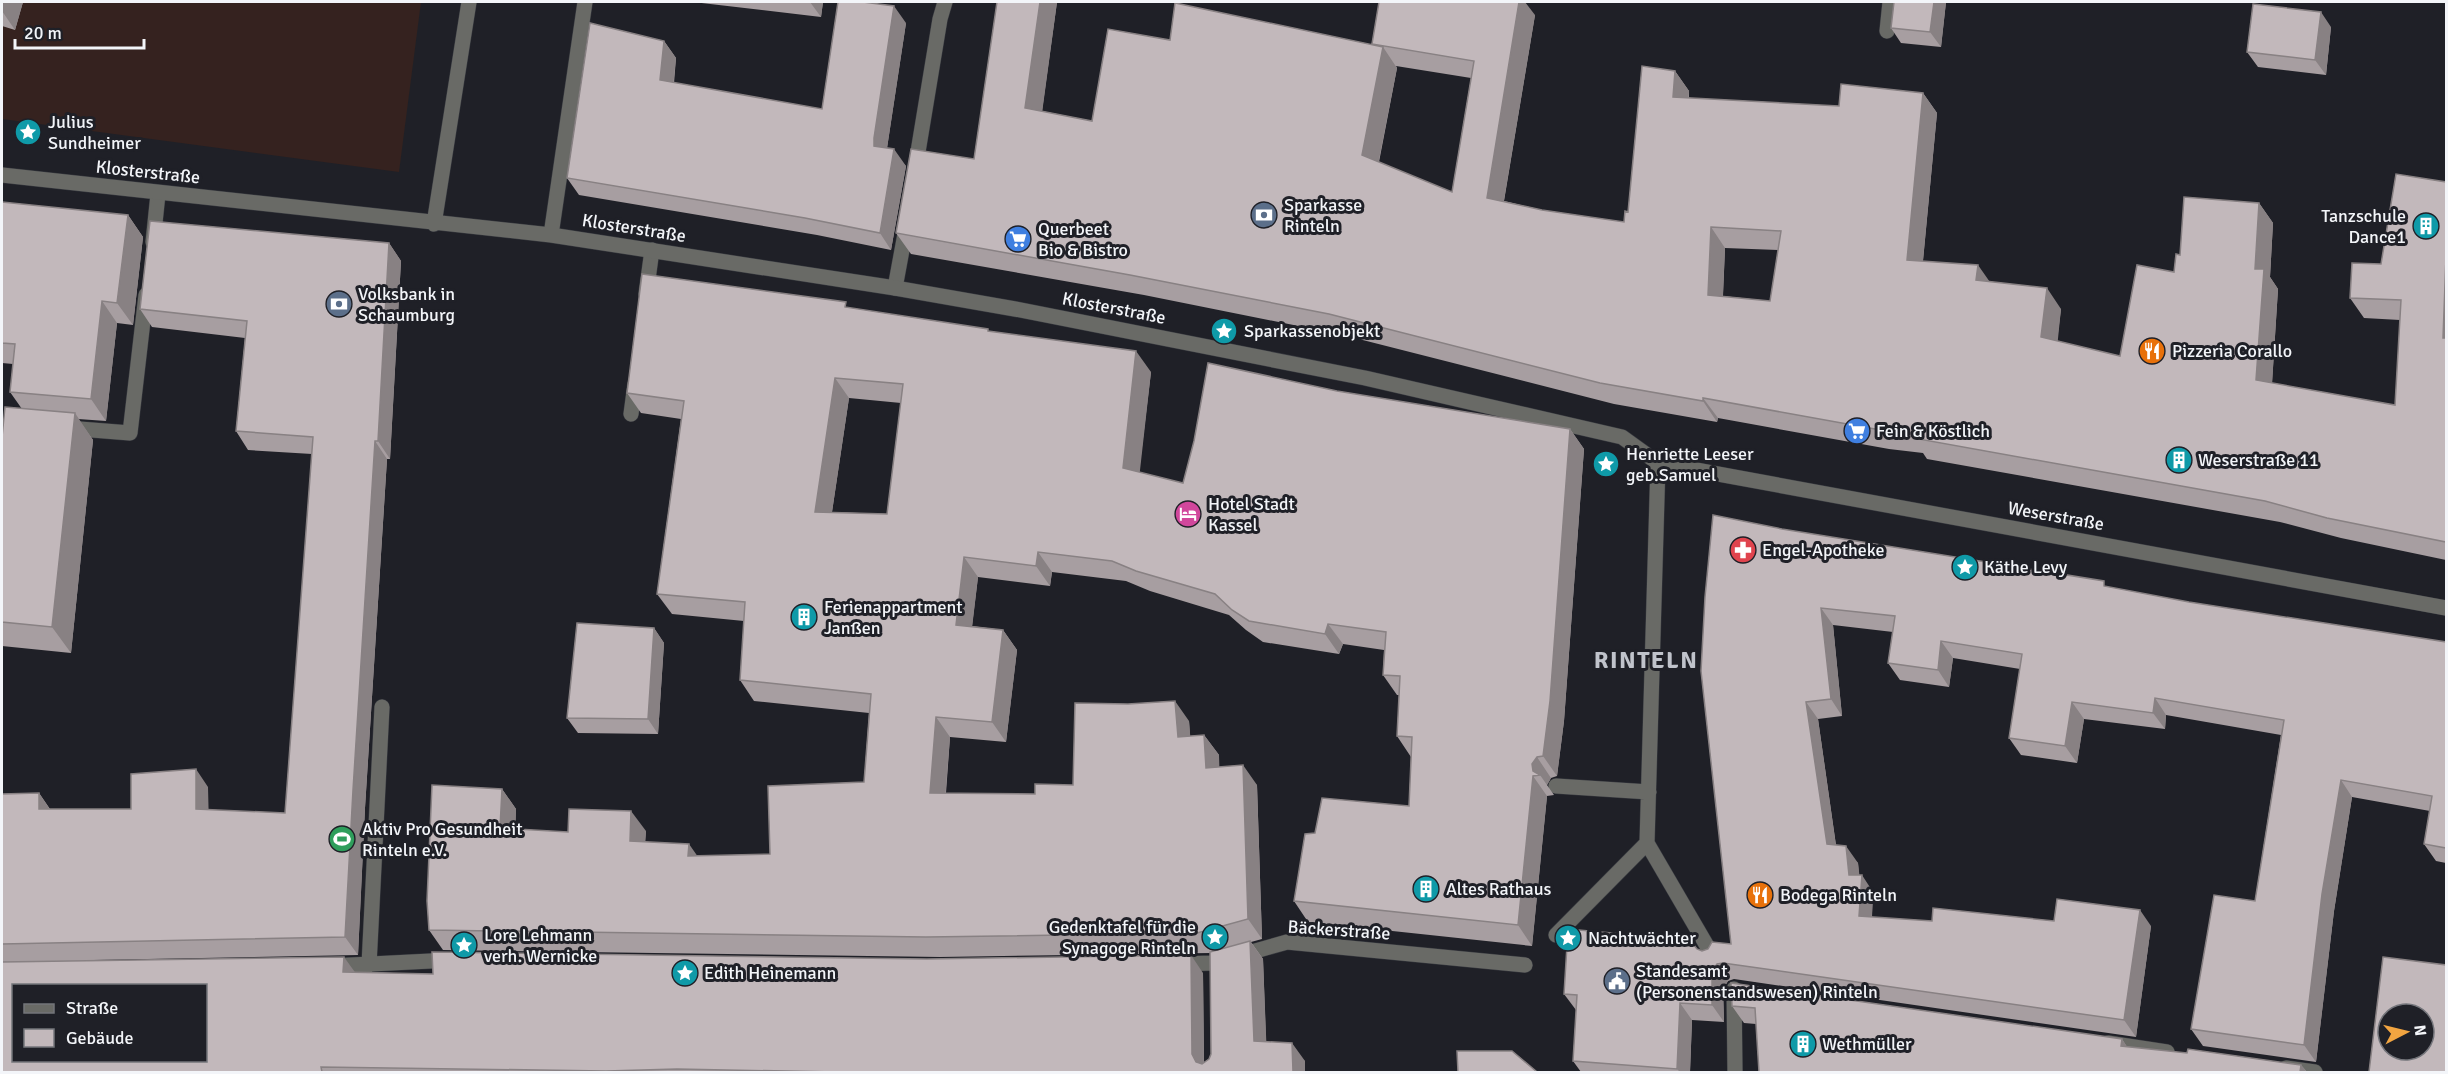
<svg xmlns="http://www.w3.org/2000/svg" width="2448" height="1074" font-family="Signika,sans-serif">
<rect width="100%" height="100%" fill="#1f2027"/>
<!-- education -->
<path fill="#35221f" d="M2,2H421L399,172L2,119Z"/>
<g fill="none" stroke-linecap="round" stroke-linejoin="round">
<defs>
<path id="lane" d="M1887,31L1890,2
M915,170L940,19L945,2
M153,242L158,194
M895,288L907,223
M646,294L652,250
M631,414L635,384
M67,428L130,433L146,295"/>
<path id="street" d="M2,175L551,235L895,288L1015,309L1365,378L1622,437L1658,463L2446,608
M434,224L469,2
M551,235L585,2
M1658,463L1647,843L1714,958
M1556,786L1649,792
M1556,935L1647,843
M1177,964L1213,963L1287,942L1525,965
M369,965L382,707
M331,966L451,960
M1734,989L1735,1072
M2108,1043L2167,1052
M2286,1068L2315,1072"/>
</defs>
<!-- lane casing -->
<use href="#lane" stroke="#383a40" stroke-width="16"/>
<!-- street casing -->
<use href="#street" stroke="#383a40" stroke-width="16"/>
<!-- lane -->
<use href="#lane" stroke="#696a66" stroke-width="15"/>
<!-- street -->
<use href="#street" stroke="#696a66" stroke-width="15"/>
</g>
<!-- wall -->
<path fill="#a79ea1" fill-rule="evenodd" d="M2,2H23L15,30L2,26Z
M693,2H823L821,17Z
M997,2H1057L1042,111L1092,121L1170,40L1372,45V44L1535,15L1504,201L1542,210L1624,222L1675,71L1689,91V98L1839,106L1923,93L1937,113L1923,261L1989,282L2061,309L2057,341L2120,356L2174,272L2180,255L2259,203L2273,223L2270,277L2278,289L2272,383L2395,405L2400,320L2364,318L2350,298L2381,264L2446,182V560L2341,538L2280,522L1927,459L1923,453L1889,449L1718,418L1717,422L1614,404L1343,335L1144,295L911,254L896,233L974,159ZM1396,66L1471,78L1452,192L1379,162L1397,68ZM1725,248L1778,250L1770,301L1723,296Z
M1946,2L1941,47L1901,43L1891,28Z
M906,23L887,148L906,166L891,250L817,235L579,195L567,178L664,41L676,58L674,83L822,109Z
M2331,27L2326,75L2258,67L2247,52Z
M2,202L128,215L143,237L133,325L117,323L106,421L78,419L93,440L71,653L2,646V437L22,409L10,392L13,364L2,363Z
M389,243L401,261L390,459H387L365,808L358,955L94,960L355,972L433,974L1203,973L1204,1062L1209,1059L1211,1054L1210,953L940,957L443,950L429,930L502,789L516,809L515,829L568,832L646,831L645,842L697,856L770,854L864,782L869,713L754,701L740,680L744,621L672,614L657,594L681,419L641,413L627,393L849,308L991,332L1151,372L1139,472L1183,483L1337,391L1570,429L1584,449L1564,721L1557,776L1551,778L1547,785L1554,795L1547,796L1532,946L1308,922L1294,901L1315,833L1409,806L1411,757L1397,736L1399,695H1397L1383,675L1384,650L1343,644L1339,654L1263,642L1246,630L1229,615L1150,591L1126,581L1052,572L1050,586L978,577L972,626L1003,630L1017,650L1006,742L950,737L946,793L1035,794L1073,785L1189,721L1190,736L1204,735L1219,755V767L1257,785L1262,939L1251,942L1263,959L1266,1041L1305,1061V1072H2V794L39,793L50,809H131L208,787V810L285,813L312,454L248,450L236,431L245,338L152,327L140,309ZM849,398L901,403L887,514L832,512Z
M1782,529L2189,602L2446,642V863L2436,861L2424,844L2430,811L2352,797L2334,911L2316,1062L2203,1046L2191,1029L2255,901L2281,735L2166,715L2165,729L2084,719L2077,763L2021,755L2009,738L2020,669L1953,658L1949,687L1900,680L1888,663L1893,632L1833,625L1842,716L1818,719L1836,845L1858,863L1859,875L1873,892L1872,917L1932,921H2054L2151,926L2136,1037L1734,979L1728,981L1723,989L1724,1022L1692,1020L1690,1072H1581L1573,1061L1576,1010L1564,994L1697,949L1702,951L1731,944Z
M654,628L664,643L658,734L578,733L567,718Z
M1731,983L2122,1039L2127,1047L2301,1065L2307,1072H1759L1756,1024L1744,1023L1732,1006Z"/>
<!-- shaded-wall -->
<path fill="#888183" d="M2,2H23L15,30L2,11Z
M810,2H823L821,17Z
M1040,2H1057L1040,128L1025,108Z
M1519,2H1525L1535,15L1501,218L1487,198Z
M1934,2H1946L1941,47L1930,32Z
M894,6L906,23L886,155L874,146V138Z
M2321,12L2331,27L2326,75L2315,60Z
M664,41L676,58L672,97L660,80Z
M1383,47L1397,68L1376,175L1362,155Z
M1675,71L1689,91L1687,118L1673,97Z
M1923,93L1937,113L1921,281L1907,260Z
M894,149L906,166L891,250L880,233Z
M2259,203L2273,223L2270,277L2278,289L2271,400L2256,380L2255,269Z
M128,215L143,237L133,325L117,303Z
M1711,227L1725,248L1722,315L1708,295Z
M389,243L401,261L390,459L378,441Z
M2446,257V343L2443,338Z
M1978,265L1992,285L1976,280Z
M2047,288L2061,309L2056,358L2041,337Z
M102,301L117,323L106,421L91,399Z
M1136,351L1151,372L1138,488L1123,468Z
M835,378L849,398L829,532L815,512Z
M1703,398L1718,418L1717,422L1703,401Z
M75,413L93,440L71,653L52,627Z
M1570,429L1584,449L1564,721L1557,776L1543,756Z
M375,441L387,459L365,808L358,955L345,937L353,790Z
M1038,552L1052,572L1050,586L1036,566Z
M964,557L978,577L970,645L956,625Z
M1821,608L1833,625L1842,716L1831,699Z
M1328,624L1343,644L1339,654L1325,634Z
M654,628L664,643L658,734L648,719Z
M1003,630L1017,650L1006,742L992,722Z
M1941,641L1953,658L1949,687L1938,670Z
M2155,698L2166,715L2165,729L2153,713Z
M1175,701L1189,721L1192,757L1178,737Z
M1806,702L1818,719L1838,860L1827,844Z
M2072,702L2084,719L2077,763L2065,746Z
M936,717L950,737L944,813L930,793Z
M1204,735L1219,755L1220,788L1206,768Z
M1537,757L1551,778L1547,785L1540,775L1533,771L1532,764Z
M1243,765L1257,785L1262,939L1248,919Z
M196,769L208,787L209,827L196,809Z
M1533,776L1547,796L1532,946L1518,925Z
M2341,780L2352,797L2334,911L2316,1062L2304,1045L2322,894Z
M502,789L516,809L515,848L500,828Z
M39,793L51,811L39,809Z
M631,811L646,831L644,861L630,841Z
M689,844L703,864L688,856Z
M1846,846L1858,863L1861,889L1862,875L1873,892L1871,933L1859,916L1849,875Z
M2140,910L2151,926L2136,1037L2124,1020Z
M1250,941L1263,959L1267,1059L1254,1041Z
M1191,955L1203,973L1204,1072L1196,1062L1192,1054Z
M344,957L357,975L343,972Z
M1717,964L1728,981L1723,989L1724,1022L1712,1005V972Z
M1680,1003L1692,1020L1690,1072H1680L1677,1069Z
M2122,1039L2133,1056L2121,1046Z
M1292,1043L1305,1061V1072H1293Z
M2301,1065L2307,1072H2300Z"/>
<!-- building -->
<path fill="#c2b8bb" stroke="#888183" stroke-width="1.5" fill-rule="evenodd" d="M838,2H863L894,6L874,138V146L894,149L880,233L805,218L567,178L590,23L664,41L660,80L822,109Z
M997,2H1040L1025,108L1092,121L1108,29L1170,40L1175,3L1383,47L1362,155L1452,192L1474,61L1372,44L1379,2H1519L1487,198L1542,210L1624,222L1625,211L1628,212L1642,66L1675,71L1673,97L1839,106L1841,84L1923,93L1907,260L1978,265L1976,280L2047,288L2041,337L2120,356L2137,265L2174,272L2176,254L2180,255L2184,197L2259,203L2255,269H2264L2256,380L2395,405L2401,300L2350,298L2352,263L2381,264L2396,174L2446,182V257L2443,338H2446V542L2327,518L2265,501L1913,438L1914,433L1875,429L1703,398V401L1600,383L1329,314L1130,275L896,233L911,149L974,159ZM1711,227L1781,231L1770,301L1708,295Z
M1894,2H1934L1930,32L1891,28Z
M2253,4L2321,12L2315,60L2247,52Z
M2,202L128,215L117,303L102,301L91,399L10,392L15,344L2,343Z
M150,221L389,243L378,441H375L353,790L345,937L2,944V794L39,793V809H131V774L196,769V809L285,813L313,437L236,431L247,321L140,309Z
M642,274L846,302L845,307L988,329V331L1136,351L1123,468L1183,483L1194,441L1208,363L1337,391L1570,429L1550,701L1543,756L1537,757L1532,764L1533,771L1540,775L1533,776L1518,925L1294,901L1305,834L1315,833L1322,798L1409,806L1412,737L1397,736L1400,676L1383,675L1386,632L1328,624L1325,634L1249,621L1232,610L1215,594L1136,571L1112,561L1038,552L1036,566L964,557L956,625L1003,630L992,722L936,717L930,793L1035,794V784L1073,785L1075,703L1128,704L1175,701L1178,737L1204,735L1206,768L1243,765L1248,919L1197,933L926,937L429,930L427,901L432,785L502,789L500,828L568,832L569,809L631,811L630,841L689,844L688,856L770,854L768,786L864,782L871,694L740,680L745,602L657,594L684,401L627,393ZM835,378L903,384L887,514L815,512Z
M5,407L75,413L52,627L2,622V437Z
M1713,515L1782,529L2104,581V586L2189,602L2446,642V848L2424,844L2432,796L2341,780L2322,894L2304,1045L2191,1029L2214,895L2255,901L2284,720L2155,698L2153,713L2072,702L2065,746L2009,738L2022,654L1941,641L1938,670L1888,663L1895,616L1821,608L1831,699L1806,702L1827,844L1846,846L1849,875H1862L1859,916L1932,921L1933,908L2054,921L2057,899L2140,910L2124,1020L1723,963L1717,964L1712,972V1005L1680,1003L1677,1069L1573,1061L1577,995L1564,994L1568,929L1690,940L1697,949L1702,951L1708,949L1712,942L1731,944L1701,671L1705,597Z
M577,623L654,628L648,719L567,718Z
M1250,941L1254,1041L1292,1043L1293,1072H837L677,1069L606,1071L321,1067L322,1072H2V962L344,957L343,972L433,974L432,952L927,959L1191,955L1192,1054L1196,1062L1202,1064L1209,1059L1211,1054L1210,952ZM14,986H206V1060H14Z
M2383,957L2446,965V1072H2369ZM2388,1014H2424V1050H2388Z
M1731,983L2122,1039L2121,1046L2187,1053L2188,1049L2301,1065L2300,1072H1759L1755,1008L1732,1006Z
M1457,1051H1512L1537,1072H1458Z"/>
<!-- icons -->
<defs>
<symbol id="sight-disc" viewBox="-11 -11 22 22"><circle r="9.5" fill="#0f9aa8" stroke="#1f2027"/><path d="M0-6L1.8-2.2L6-1.7L2.9 1.2L3.7 5.4L0 3.3L-3.7 5.4L-2.9 1.2L-6-1.7L-1.8-2.2Z" fill="#fff"/></symbol>
<symbol id="bank-disc" viewBox="-11 -11 22 22"><circle r="9.5" fill="#5c6f8a" stroke="#1f2027"/><path d="M-6-4H6V4H-6ZM0-2.3a2.3 2.3 0 1 0 0 4.6a2.3 2.3 0 1 0 0-4.6Z" fill="#fff"/></symbol>
<symbol id="building-disc" viewBox="-11 -11 22 22"><circle r="9.5" fill="#0f9aa8" stroke="#1f2027"/><path d="M-4-6H4V6H1V3H-1V6H-4ZM-2.5-4.3h1.7v1.8h-1.7ZM.8-4.3h1.7v1.8H.8ZM-2.5-1h1.7V.8h-1.7ZM.8-1h1.7V.8H.8Z" fill="#fff"/></symbol>
<symbol id="supermarket-disc" viewBox="-11 -11 22 22"><circle r="9.5" fill="#3f7fe0" stroke="#1f2027"/><path d="M-6-5.5h2.5l.6 2H6L4.5 2H-2.5L-4.4-4H-6ZM-1.5 3.2a1.3 1.3 0 1 0 .1 0ZM3 3.2a1.3 1.3 0 1 0 .1 0Z" fill="#fff"/></symbol>
<symbol id="restaurant-disc" viewBox="-11 -11 22 22"><circle r="9.5" fill="#e8710a" stroke="#1f2027"/><path d="M-5-6h1v4h1v-4h1v4h1v-4h1v5L-1.5 .5V6h-2V.5L-5-1ZM5-6V6H3V1.5H1.5Q1.5-4 5-6Z" fill="#fff"/></symbol>
<symbol id="hotel-disc" viewBox="-11 -11 22 22"><circle r="9.5" fill="#d1479c" stroke="#1f2027"/><path d="M-6-4.5h1.5V1H6V5H4.5V3h-9V5H-6ZM-4 0a1.8 1.8 0 1 1 3.6 0ZM.5 0V-2.5h3Q6-2.5 6 0Z" fill="#fff"/></symbol>
<symbol id="pharmacy-disc" viewBox="-11 -11 22 22"><circle r="9.5" fill="#e0444e" stroke="#1f2027"/><path d="M-2-6h4v4h4v4h-4v4h-4v-4h-4v-4h4Z" fill="#fff"/></symbol>
<symbol id="stadium-disc" viewBox="-11 -11 22 22"><circle r="9.5" fill="#2e9e5b" stroke="#1f2027"/><path d="M0-5a6.5 5 0 1 0 0 10a6.5 5 0 1 0 0-10ZM-3.5-1.8h7v3.6h-7Z" fill="#fff"/></symbol>
<symbol id="civic-disc" viewBox="-11 -11 22 22"><circle r="9.5" fill="#5c6f8a" stroke="#1f2027"/><path d="M-.6-6.5H3V-4.5H.6V-3L4-1V1h2V6H-6V1h2V-1L-.6-3ZM-1.2 2.5V6h2.4V2.5Z" fill="#fff"/></symbol>
</defs>
<g fill-rule="evenodd">
<use href="#sight-disc" x="13" y="117" width="30" height="30"/>
<use href="#bank-disc" x="1249" y="200" width="30" height="30"/>
<use href="#building-disc" x="2411" y="211" width="30" height="30"/>
<use href="#supermarket-disc" x="1003" y="224" width="30" height="30"/>
<use href="#bank-disc" x="324" y="289" width="30" height="30"/>
<use href="#sight-disc" x="1209" y="316" width="30" height="30"/>
<use href="#restaurant-disc" x="2137" y="336" width="30" height="30"/>
<use href="#supermarket-disc" x="1842" y="416" width="30" height="30"/>
<use href="#building-disc" x="2164" y="445" width="30" height="30"/>
<use href="#sight-disc" x="1591" y="449" width="30" height="30"/>
<use href="#hotel-disc" x="1173" y="499" width="30" height="30"/>
<use href="#pharmacy-disc" x="1728" y="535" width="30" height="30"/>
<use href="#sight-disc" x="1950" y="552" width="30" height="30"/>
<use href="#building-disc" x="789" y="602" width="30" height="30"/>
<use href="#stadium-disc" x="327" y="824" width="30" height="30"/>
<use href="#building-disc" x="1411" y="874" width="30" height="30"/>
<use href="#restaurant-disc" x="1745" y="880" width="30" height="30"/>
<use href="#sight-disc" x="1200" y="922" width="30" height="30"/>
<use href="#sight-disc" x="1553" y="923" width="30" height="30"/>
<use href="#sight-disc" x="449" y="930" width="30" height="30"/>
<use href="#sight-disc" x="670" y="958" width="30" height="30"/>
<use href="#civic-disc" x="1602" y="966" width="30" height="30"/>
<use href="#building-disc" x="1788" y="1029" width="30" height="30"/>
</g>
<g text-anchor="middle" stroke-width="6" stroke-linejoin="round" paint-order="stroke">
<!-- poi labels -->
<g font-size="18" fill="#f3f5f9" stroke="#1f2027" text-anchor="start">
<text x="48" y="128">Julius<tspan x="48" dy="21">Sundheimer</tspan></text>
<text x="1284" y="211">Sparkasse<tspan x="1284" dy="21">Rinteln</tspan></text>
<text x="2406" y="222" text-anchor="end">Tanzschule<tspan x="2406" dy="21">Dance1</tspan></text>
<text x="1038" y="235">Querbeet<tspan x="1038" dy="21">Bio &amp; Bistro</tspan></text>
<text x="358" y="300">Volksbank in<tspan x="358" dy="21">Schaumburg</tspan></text>
<text x="1244" y="337">Sparkassenobjekt</text>
<text x="2172" y="357">Pizzeria Corallo</text>
<text x="1876" y="437">Fein &amp; Köstlich</text>
<text x="1626" y="460">Henriette Leeser<tspan x="1626" dy="21">geb.Samuel</tspan></text>
<text x="2198" y="466">Weserstraße 11</text>
<text x="1208" y="510">Hotel Stadt<tspan x="1208" dy="21">Kassel</tspan></text>
<text x="1762" y="556">Engel-Apotheke</text>
<text x="1984" y="573">Käthe Levy</text>
<text x="824" y="613">Ferienappartment<tspan x="824" dy="21">Janßen</tspan></text>
<text x="362" y="835">Aktiv Pro Gesundheit<tspan x="362" dy="21">Rinteln e.V.</tspan></text>
<text x="1446" y="895">Altes Rathaus</text>
<text x="1780" y="901">Bodega Rinteln</text>
<text x="1196" y="933" text-anchor="end">Gedenktafel für die<tspan x="1196" dy="21">Synagoge Rinteln</tspan></text>
<text x="484" y="941">Lore Lehmann<tspan x="484" dy="21">verh. Wernicke</tspan></text>
<text x="1588" y="944">Nachtwächter</text>
<text x="1636" y="977">Standesamt<tspan x="1636" dy="21">(Personenstandswesen) Rinteln</tspan></text>
<text x="704" y="979">Edith Heinemann</text>
<text x="1822" y="1050">Wethmüller</text>
</g>
<!-- street labels -->
<g font-size="18" fill="#f3f5f9" stroke="#1f2027">
<text transform="translate(148 172) rotate(6)" y="6">Klosterstraße</text>
<text transform="translate(634 228) rotate(9)" y="6">Klosterstraße</text>
<text transform="translate(1114 308) rotate(11)" y="6">Klosterstraße</text>
<text transform="translate(2056 516) rotate(10)" y="6">Weserstraße</text>
<text transform="translate(1339 930) rotate(4)" y="6">Bäckerstraße</text>
</g>
<!-- district labels -->
<g font-size="24" font-weight="bold" letter-spacing="1.5" fill="#c0c3cb" stroke="#1f2027">
<text x="1646" y="668">RINTELN</text>
</g>
</g>
<!-- border -->
<rect width="2448" height="1074" fill="none" stroke="#f3f5f9" stroke-width="6"/>
<!-- legend -->
<rect x="12" y="984" width="195" height="78" fill="#1f2027" stroke="#74757b" stroke-width="1.5"/>
<rect x="24" y="1004" width="30" height="9" fill="#696a66" stroke="#74757b" stroke-width="1.5"/>
<text x="66" y="1014" font-size="18" fill="#f3f5f9">Straße</text>
<rect x="24" y="1029" width="30" height="18" fill="#c2b8bb" stroke="#74757b" stroke-width="1.5"/>
<text x="66" y="1044" font-size="18" fill="#f3f5f9">Gebäude</text>
<!-- north arrow -->
<g transform="translate(2406 1032) rotate(83)"><circle r="28" fill="#1f2027" stroke="#74757b" stroke-width="1.5"/>
<path d="M0-4.5L10 22L0 15L-10 22Z" fill="#f2a541"/>
<text y="-9" font-size="16" font-weight="bold" text-anchor="middle" fill="#f3f5f9">N</text>
</g>
<!-- scale -->
<path d="M15 39v9h129v-9" fill="none" stroke="#f3f5f9" stroke-width="3"/>
<text x="24" y="39" font-size="18" fill="#f3f5f9" stroke="#1f2027" stroke-width="4.5" paint-order="stroke">20 m</text>
</svg>
